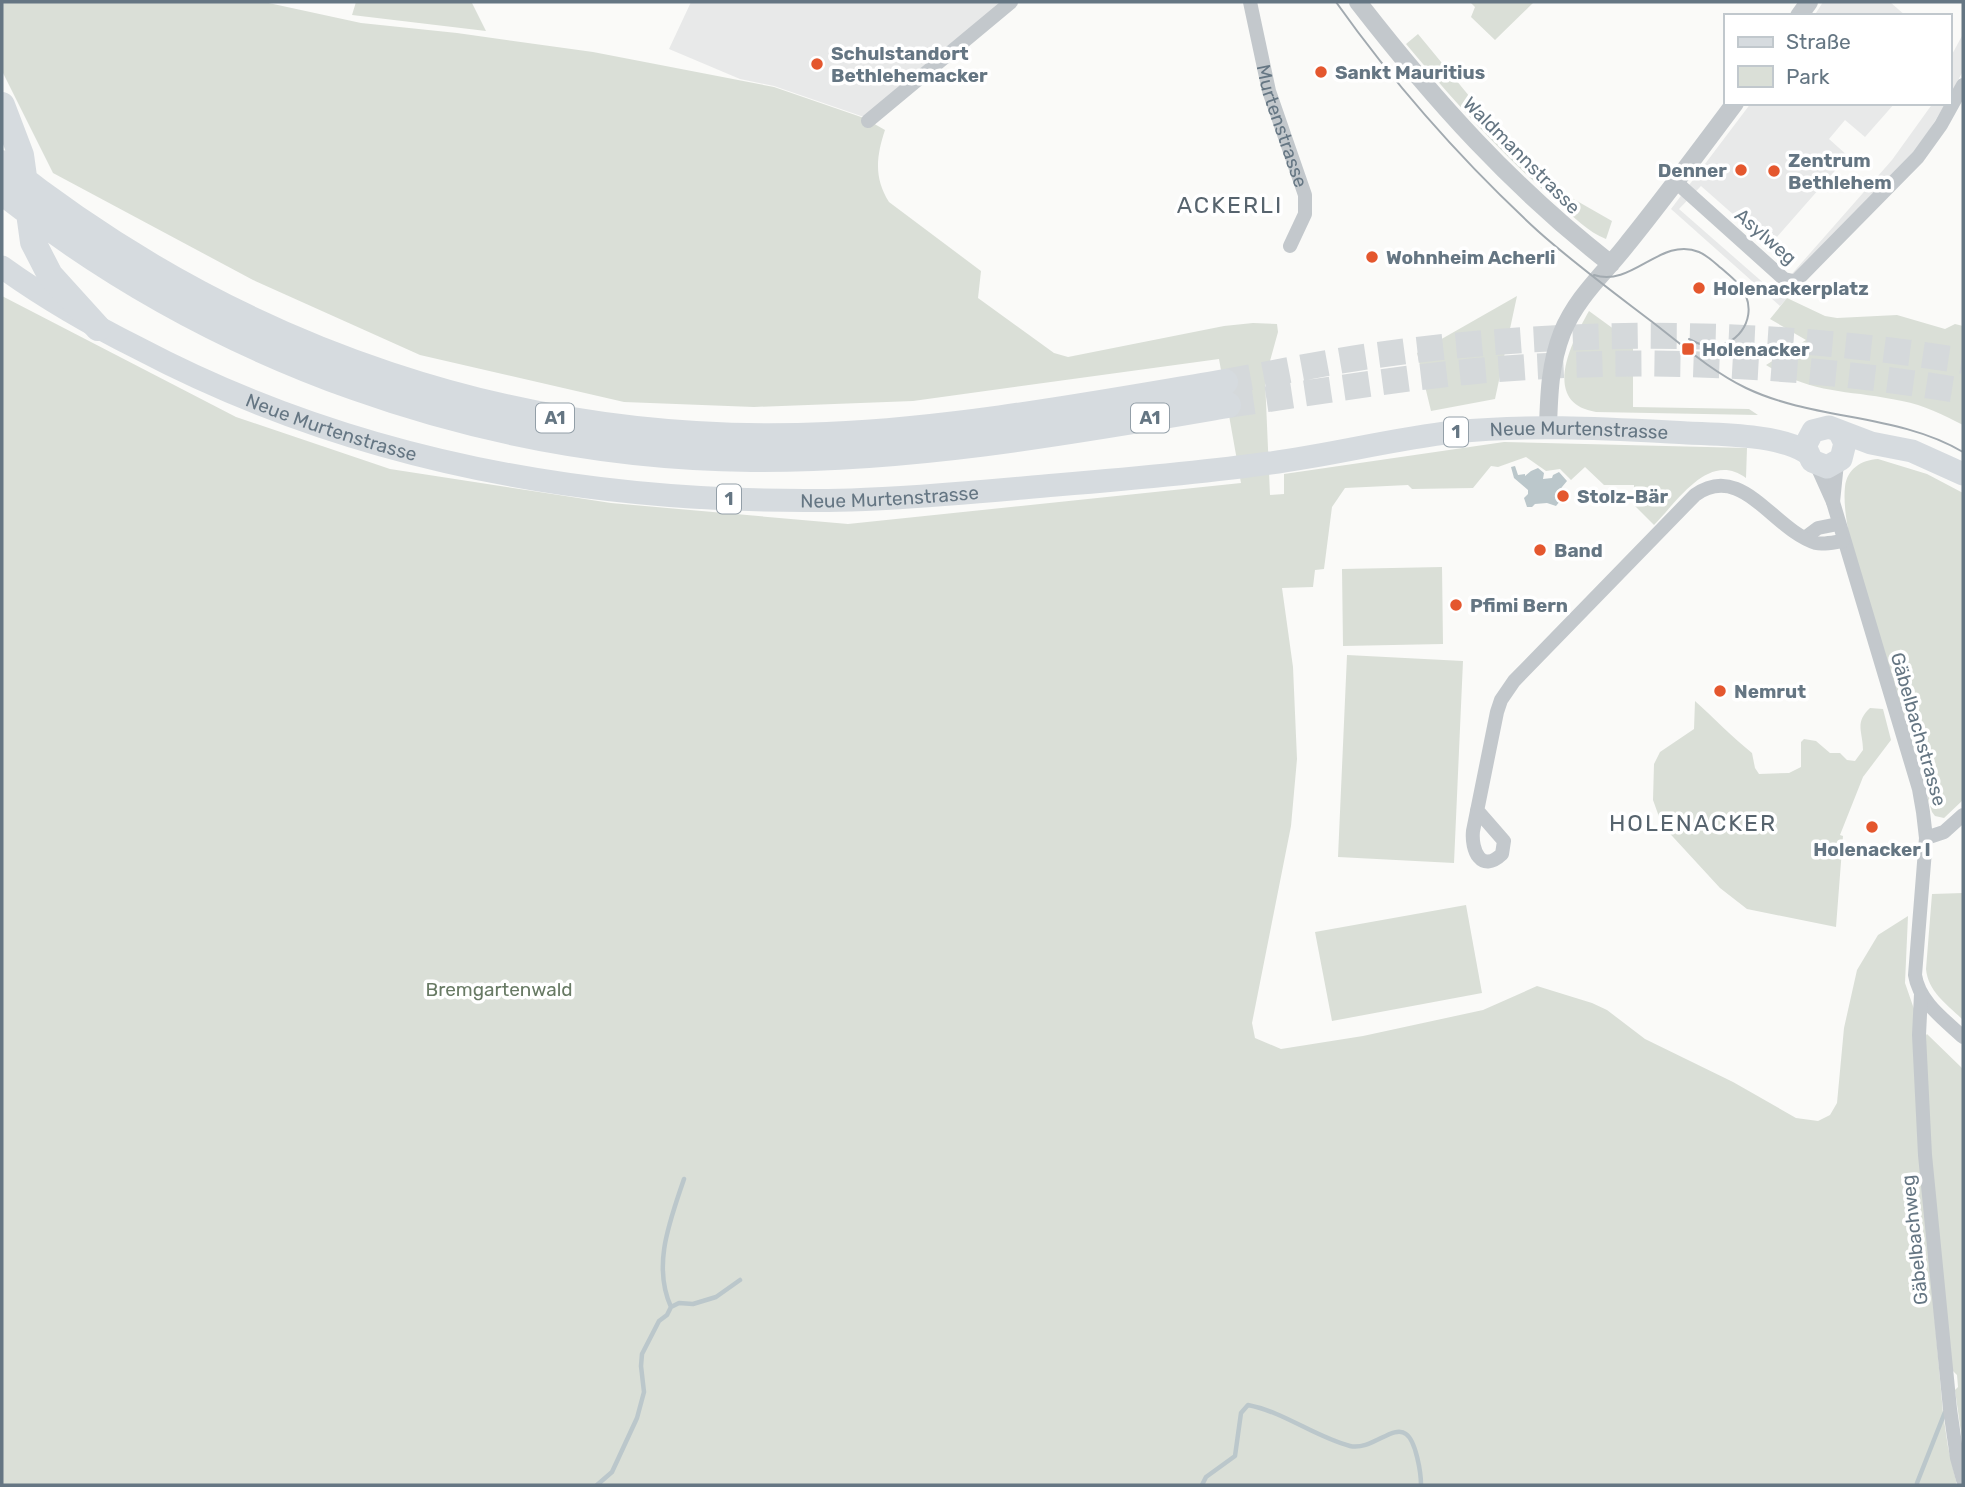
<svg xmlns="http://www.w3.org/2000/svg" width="1965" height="1487" font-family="Rubik,sans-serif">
<rect width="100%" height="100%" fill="#fafaf8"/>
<!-- built -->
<path fill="#e8e9e9" d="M691,2H1004L864,117L774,86L740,79L669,49Z
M1823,2H1890L1906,16H1814Z
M1963,34V71L1949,97V81L1953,77L1949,74V60Z
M1751,103H1895L1865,137L1845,120L1829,139L1848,156L1769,246L1701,186L1679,209L1775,293L1892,160L1933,103H1946L1914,155L1780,306L1671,209Z"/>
<!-- green -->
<path fill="#dadfd7" d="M2,2H264L361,23L457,33L593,52L774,87L864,118L885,130C876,157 874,178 889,202L981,271L978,298L1054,353L1068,357L1224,326L1253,323L1277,324L1278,332L1265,379L1270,495L1284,494V474L1504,442L1747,448L1746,478C1709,450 1677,502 1654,525L1635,506L1634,485H1604L1585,467L1571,480L1560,469L1546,471L1526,457L1498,467L1491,466L1473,488L1412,489L1408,485L1345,488L1332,507L1324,569L1315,570L1313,587L1282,588L1293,667L1297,759L1291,826L1252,1023L1255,1038L1281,1049L1363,1036L1483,1010L1537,986L1592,1003L1607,1010L1645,1039L1733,1082L1796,1118L1818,1121L1830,1115L1837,1103L1844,1028L1857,970L1878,935L1908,916L1905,983L1914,1009L1920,1153L1943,1413L1948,1447L1957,1485H2V296L236,417L390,469L611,503L848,524L1241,483L1219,359L913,401L754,407L624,402L420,355L253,280L53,173L2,71Z
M356,2H469L472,3L486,31L352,15Z
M1470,2H1534L1495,40L1471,17L1475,7Z
M1418,34L1498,131L1537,170L1563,193L1612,221L1606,239C1588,232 1574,217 1559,204C1503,156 1453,100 1406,44Z
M1517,296L1495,399L1431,411L1417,353Z
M1787,298L1825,316L1837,318L1897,315L1945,329L1955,324L1963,326V425C1943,415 1924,405 1902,401C1849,389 1816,396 1766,365L1806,340L1770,319Z
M1589,311L1633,343V407L1749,409L1758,415L1596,412C1540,403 1572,341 1589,311Z
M1878,459L1927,474L1963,493V800L1944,818L1935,816L1932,812C1913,749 1893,686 1874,623C1863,588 1841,523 1845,487C1847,469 1861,460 1878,459Z
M1442,567L1443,644L1343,646L1342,569Z
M1347,655L1463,661L1454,863L1338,857Z
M1695,701C1714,718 1732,737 1752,753L1755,768L1759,774L1789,773L1801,767V742L1804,739L1816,741L1830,753H1840L1847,760L1855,761L1863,750C1863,732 1854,723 1870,708L1883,709L1891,740L1863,777L1840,835L1843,836L1836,927L1747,909L1720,888L1662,825L1653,800L1654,764L1660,752L1694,729Z
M1963,893V1020C1948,1005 1928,992 1926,969L1932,894Z
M1466,905L1482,993L1332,1021L1315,932Z
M1927,1034L1963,1069V1447L1955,1390L1958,1387L1957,1375L1951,1369L1932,1178L1924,1037Z"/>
<!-- water -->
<path fill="#bbc7cb" d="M1515,466L1518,475L1525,474V476L1531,471L1538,468L1544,473L1543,479L1552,478L1553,475L1559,472L1567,481L1557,493L1560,501L1556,506L1547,503L1535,504L1532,507H1527L1524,498L1528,494V490L1514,478L1511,467Z"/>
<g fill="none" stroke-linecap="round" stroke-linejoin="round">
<!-- stream -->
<path stroke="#bbc7cb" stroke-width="4.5" d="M671,1307C652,1265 670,1221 684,1179
M1917,1483L1945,1412
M597,1485L612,1472L637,1418L644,1392L641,1366L642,1354L659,1321L667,1315L671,1307L679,1303L693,1304L716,1297L740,1280
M1202,1485L1206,1477L1235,1456L1241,1413L1248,1405C1284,1412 1315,1437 1350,1446C1371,1451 1393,1424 1406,1434C1416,1441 1421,1473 1421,1485"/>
<!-- motorway-tunnel -->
<path stroke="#d5d9db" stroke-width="26" stroke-dasharray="26 13" stroke-linecap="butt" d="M1225,382C1276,373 1326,362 1377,355C1571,328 1770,329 1963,361
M1228,405C1310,393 1393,379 1476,371C1639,356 1802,364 1963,391"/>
<!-- minor -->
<g stroke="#c3c8cc" stroke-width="14">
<path id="s1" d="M1250,2L1269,91L1305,195V214L1290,246"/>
<path d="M868,121L1011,2"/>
<path d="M1676,182L1784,279L1793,281L1797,280L1918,157L1941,125L1963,85"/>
<path d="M1816,464L1833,502L1919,789L1923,812L1926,838L1915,975C1919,1002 1945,1020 1963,1037"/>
<path d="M1833,502L1837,463"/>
<path d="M1806,537L1818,528L1838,524"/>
<path d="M1477,810L1504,841L1502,854C1481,874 1471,850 1473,831L1497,712L1501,700L1514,681L1695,495C1742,461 1773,530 1816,543C1824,545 1835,542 1843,541"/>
<path d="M1926,838L1944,832L1963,815"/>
<path d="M1921,994L1919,1035L1925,1155L1950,1409L1957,1458L1963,1480"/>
</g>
<!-- tertiary -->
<path stroke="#c3c8cc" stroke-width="18" d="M1358,2C1434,100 1512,187 1611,264
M1799,16L1809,2
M1548,427C1549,394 1550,364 1562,333C1577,296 1605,273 1628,243C1665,197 1700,150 1735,103"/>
<!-- primary -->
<g stroke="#d6dbdf" stroke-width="23">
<path id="s2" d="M2,267C45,298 90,324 138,348C358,464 604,506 851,500C920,498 988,491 1056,485C1128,479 1199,473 1270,463C1332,455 1392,439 1454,432C1532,424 1609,429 1687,433C1718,434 1780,435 1806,452"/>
<path d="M1840,433L1845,443L1841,459L1827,467L1812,461L1805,446L1813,431L1829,427L1871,443L1912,451L1963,474"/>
</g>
<!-- motorway -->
<path stroke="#d6dbdf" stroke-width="26" d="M2,105L21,155L33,242L50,275L98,328
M2,163C238,351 524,449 827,435C961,429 1093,404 1225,382
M2,192C213,360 481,456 752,459C912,460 1070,432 1228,405"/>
<!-- tram -->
<path stroke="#a2aab0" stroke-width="2" d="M1336,2C1395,85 1464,163 1539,232C1575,264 1613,292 1651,321C1681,344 1711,371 1746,388C1815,421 1897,413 1963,452
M1594,275C1632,288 1661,236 1699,252C1708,256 1714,262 1721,268C1730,276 1741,284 1746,296C1756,321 1736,348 1709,346C1702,346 1695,342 1689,339"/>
</g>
<!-- markers -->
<g fill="#e4572e" stroke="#fff" stroke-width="2.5">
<circle cx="817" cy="64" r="7"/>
<circle cx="1321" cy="72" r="7"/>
<circle cx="1741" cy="170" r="7"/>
<circle cx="1774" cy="171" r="7"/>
<circle cx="1372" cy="257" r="7"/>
<circle cx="1699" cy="288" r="7"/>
<rect x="1681" y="342" width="14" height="14" rx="3.5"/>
<circle cx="1563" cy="496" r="7"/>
<circle cx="1540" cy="550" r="7"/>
<circle cx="1456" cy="605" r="7"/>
<circle cx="1720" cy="691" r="7"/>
<circle cx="1872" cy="827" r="7"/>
</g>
<g text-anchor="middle" stroke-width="7" stroke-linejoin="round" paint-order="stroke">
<!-- shield labels -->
<g fill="#fff" stroke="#939fa8" stroke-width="2">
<rect x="536" y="403.5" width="38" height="29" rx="5"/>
<rect x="1131" y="403.5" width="38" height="29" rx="5"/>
<rect x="1444" y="417.5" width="24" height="29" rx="5"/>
<rect x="717" y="484.5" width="24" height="29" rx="5"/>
</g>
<g font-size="18" font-weight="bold" fill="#657683">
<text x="555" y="424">A1</text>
<text x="1150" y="424">A1</text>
<text x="1456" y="438">1</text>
<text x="729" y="505">1</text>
</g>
<!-- poi labels -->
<g font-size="19" font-weight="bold" fill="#657683" stroke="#fff" text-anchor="start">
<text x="831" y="60">Schulstandort<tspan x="831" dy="22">Bethlehemacker</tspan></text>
<text x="1335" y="79">Sankt Mauritius</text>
<text x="1788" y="167">Zentrum<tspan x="1788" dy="22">Bethlehem</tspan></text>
<text x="1727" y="177" text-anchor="end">Denner</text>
<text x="1386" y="264">Wohnheim Acherli</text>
<text x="1713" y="295">Holenackerplatz</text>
<text x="1702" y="356">Holenacker</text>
<text x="1577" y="503">Stolz-Bär</text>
<text x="1554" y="557">Band</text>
<text x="1470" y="612">Pfimi Bern</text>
<text x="1734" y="698">Nemrut</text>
<text x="1872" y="856" text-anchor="middle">Holenacker I</text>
</g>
<!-- street labels -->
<g font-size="19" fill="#657683" stroke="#fff">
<text dy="7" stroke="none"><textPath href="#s1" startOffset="128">Murtenstrasse</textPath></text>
<text transform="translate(1522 155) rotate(45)" y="7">Waldmannstrasse</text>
<text transform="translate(1766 236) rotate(41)" y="7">Asylweg</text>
<text dy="7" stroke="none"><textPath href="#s2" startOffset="368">Neue Murtenstrasse</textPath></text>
<text dy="7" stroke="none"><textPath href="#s2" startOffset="1628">Neue Murtenstrasse</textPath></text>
<text dy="7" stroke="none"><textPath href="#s2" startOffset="934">Neue Murtenstrasse</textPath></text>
<text transform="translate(1919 729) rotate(74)" y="7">Gäbelbachstrasse</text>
<text transform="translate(1914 1240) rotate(-96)" y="7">Gäbelbachweg</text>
</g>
<!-- park labels -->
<g font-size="19" fill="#687a64" stroke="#fff">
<text x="499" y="996">Bremgartenwald</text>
</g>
<!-- quarter labels -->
<g font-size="23" letter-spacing="2" fill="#57646e" stroke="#fff">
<text x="1230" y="213">ACKERLI</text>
<text x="1693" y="831">HOLENACKER</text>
</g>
</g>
<!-- border -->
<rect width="1965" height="1487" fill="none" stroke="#657683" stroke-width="7"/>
<!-- legend -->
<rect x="1724" y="14" width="228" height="91" fill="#ffffff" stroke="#c1c8cd" stroke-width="2"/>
<rect x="1738" y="37" width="35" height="10" fill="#d6dbdf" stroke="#c1c8cd" stroke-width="2"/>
<text x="1786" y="49" font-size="21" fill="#657683">Straße</text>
<rect x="1738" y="66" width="35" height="21" fill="#dadfd7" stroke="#c1c8cd" stroke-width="2"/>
<text x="1786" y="84" font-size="21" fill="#657683">Park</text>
</svg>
